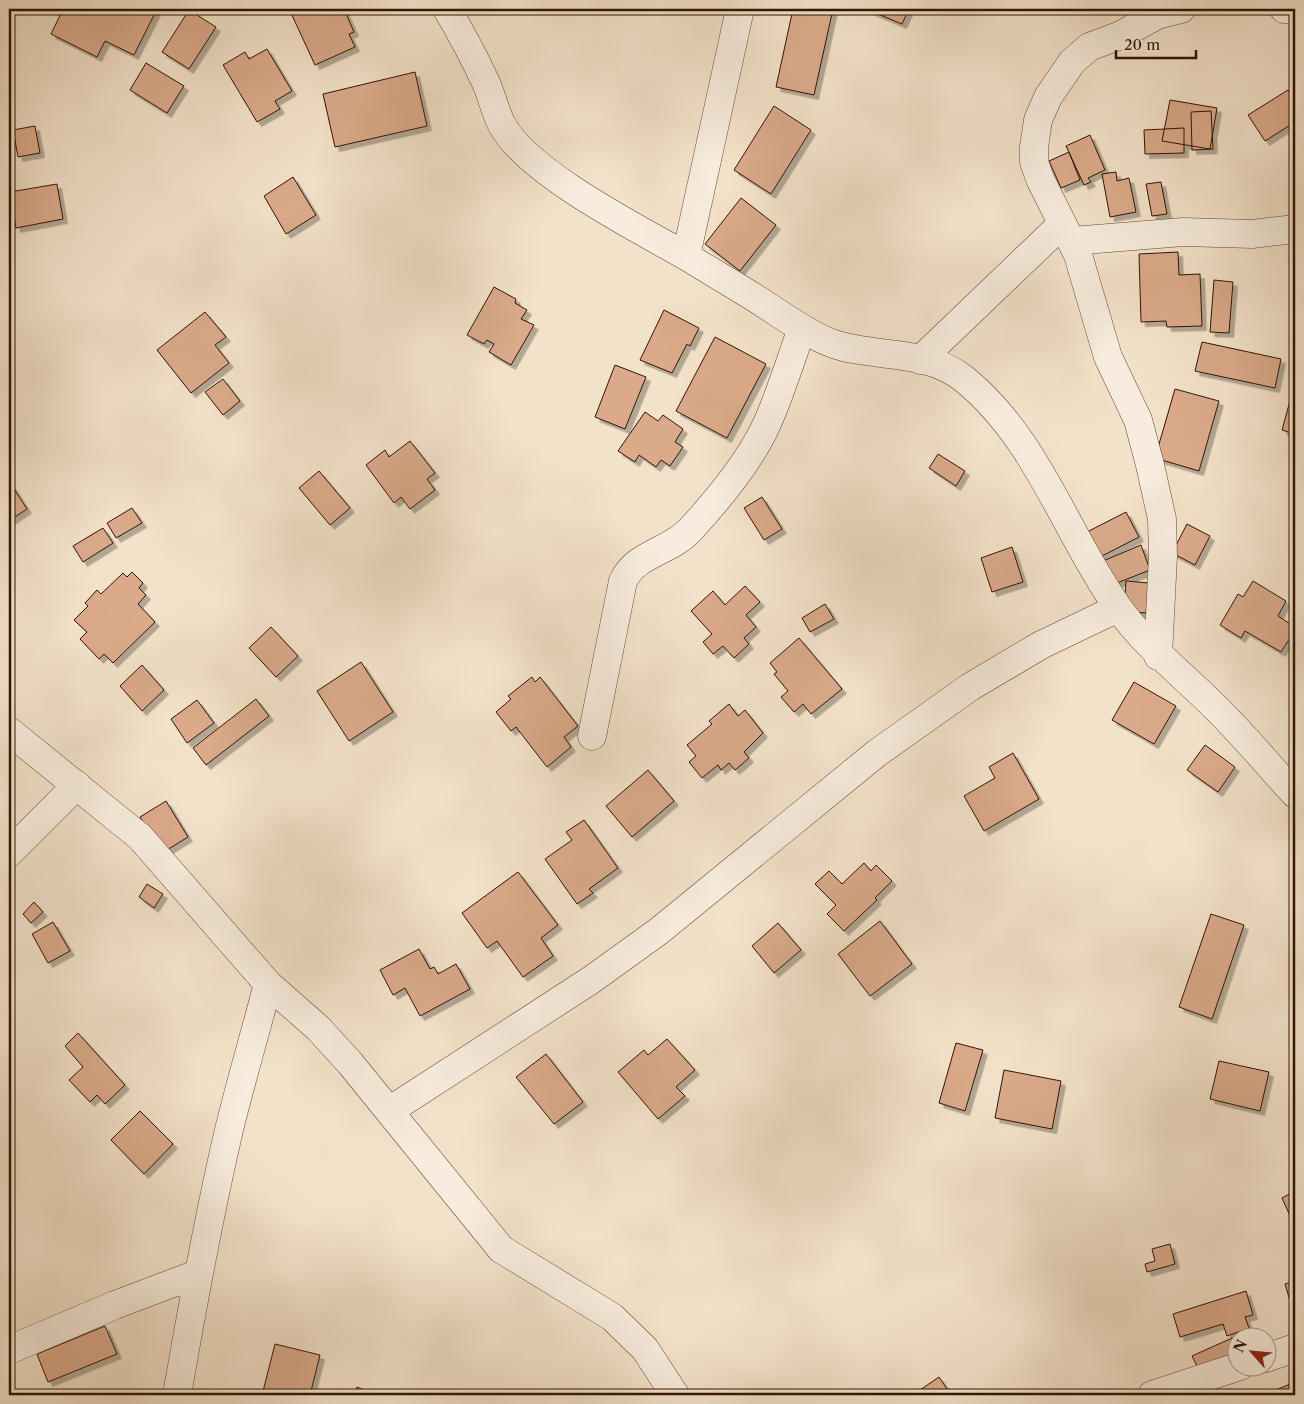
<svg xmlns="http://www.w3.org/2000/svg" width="1304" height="1404" font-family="'Libre Caslon Text',serif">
<defs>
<filter id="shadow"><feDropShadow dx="4.5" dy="4.5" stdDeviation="0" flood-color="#0004"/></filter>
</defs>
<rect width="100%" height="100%" fill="#f3e2ca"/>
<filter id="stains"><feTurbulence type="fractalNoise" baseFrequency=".004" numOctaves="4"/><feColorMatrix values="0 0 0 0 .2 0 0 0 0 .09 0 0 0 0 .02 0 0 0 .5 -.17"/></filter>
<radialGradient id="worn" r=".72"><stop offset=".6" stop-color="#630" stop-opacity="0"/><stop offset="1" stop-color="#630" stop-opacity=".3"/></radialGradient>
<!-- building -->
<path fill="#daaa8b" stroke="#311403" filter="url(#shadow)" d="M63,9H157L134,55L105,41L97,57L51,34Z
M293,9H344L354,32L349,34L355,47L315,65L291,13L294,11Z
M793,9H833L814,95L776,87Z
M866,9H909L902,24Z
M189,10L216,27L189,69L162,52Z
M267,49L292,91L275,101L280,109L257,122L223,65L245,52L249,59Z
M146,63L184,86L167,113L130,90Z
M415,72L427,126L335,147L323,94Z
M1288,90L1295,102V122L1265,141L1248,115Z
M1170,100L1217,108L1210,149L1162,141Z
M774,106L811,130L771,194L734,170Z
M1211,111L1213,149L1192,150L1191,112Z
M35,126L40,153L18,157L13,130Z
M1184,128V153L1145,154L1144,130Z
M1090,135L1105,170L1088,178L1091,182L1084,185L1066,146Z
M1069,152L1080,180L1061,188L1049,161Z
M1116,172L1117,181L1129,178L1136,212L1110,217L1102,174Z
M293,177L316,215L286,234L264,196Z
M1161,182L1167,214L1152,216L1146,184Z
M57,184L63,219L16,228L10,192Z
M741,198L776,225L740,271L705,244Z
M1178,252L1179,275L1200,274L1202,326L1167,327L1166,321L1141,322L1139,254Z
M1214,280L1233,282L1229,333L1210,332Z
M494,287L516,299L515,303L527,310L521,319L534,325L511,365L489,352L494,344L487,340L484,344L467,335Z
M664,310L699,328L690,346L687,344L672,373L640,360Z
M205,312L226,337L215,345L229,363L191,393L157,350Z
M715,337L766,364L727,438L676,411Z
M1202,342L1281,359L1275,388L1195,371Z
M615,365L646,377L625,429L595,417Z
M223,379L240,401L223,415L205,392Z
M1294,386L1295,387V434L1282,430Z
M1175,389L1219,401L1199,471L1155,458Z
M645,412L658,421L663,415L683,429L675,442L683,447L670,466L661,460L656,467L639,455L635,462L618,451Z
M410,441L435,473L427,479L435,490L410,509L401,497L394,503L366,465L385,450L389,457Z
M938,454L965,471L956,486L929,468Z
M319,471L350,508L330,525L299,488Z
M9,481L27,509L9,521Z
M762,497L782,529L764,540L744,508Z
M132,508L142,523L116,538L107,523Z
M1126,512L1139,537L1100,557L1087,532Z
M1187,524L1210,536L1195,565L1172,553Z
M103,528L113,543L83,562L73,546Z
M1141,545L1150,570L1112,585L1103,561Z
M1012,547L1023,582L992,592L981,558Z
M132,572L143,583L139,588L146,595L138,604L155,622L113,663L104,654L99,659L80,639L87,632L74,620L88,606L85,603L97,590L101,594L123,573L127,577Z
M1126,581L1149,583L1146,613L1124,611Z
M1253,581L1286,601L1278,616L1295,627V630L1281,652L1245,631L1241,638L1220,625L1238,594L1243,597Z
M745,586L760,602L746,615L756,627L744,638L749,644L734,658L723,646L713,654L703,642L712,634L691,611L713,591L725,605Z
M825,604L834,619L810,632L802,618Z
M271,627L298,656L276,677L249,648Z
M799,638L842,689L811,714L803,704L794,712L781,697L788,691L774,674L777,672L770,663Z
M361,662L393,712L349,741L317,691Z
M142,665L164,690L142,711L120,686Z
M532,677L535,682L540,677L578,726L564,737L571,747L547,767L516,727L511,731L496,712L511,699L508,696Z
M1134,682L1176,706L1154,744L1112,720Z
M256,699L269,716L206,765L193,748Z
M197,700L214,723L187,743L171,719Z
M729,704L738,716L745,710L763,733L744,752L749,758L735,770L729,763L721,770L718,765L702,778L689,762L696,756L687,745L712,724L709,721Z
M1205,745L1235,767L1218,792L1187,770Z
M1013,753L1039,799L984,831L964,796L995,778L989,767Z
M648,770L674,801L632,837L606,806Z
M166,801L188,837L162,853L140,817Z
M584,820L618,868L589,889L593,893L577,904L545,859L572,840L566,832Z
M864,863L871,871L876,865L892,881L875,898L877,900L844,931L827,914L836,905L815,884L829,871L842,884Z
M518,872L558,925L541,938L553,956L523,977L497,941L487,948L462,913Z
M147,884L163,894L154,908L139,897Z
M34,902L43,912L31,923L23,914Z
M1211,914L1244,925L1212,1019L1179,1007Z
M880,921L912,964L870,996L838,954Z
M53,922L70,951L48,963L32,934Z
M778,923L801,950L774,973L752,946Z
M419,949L430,969L434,967L438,974L456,964L470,989L420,1016L405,988L393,995L380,970Z
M78,1033L125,1085L105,1104L97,1095L90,1102L69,1080L83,1067L65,1046Z
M667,1039L695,1070L676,1087L685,1096L658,1119L618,1072L644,1050L648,1055Z
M956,1043L983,1050L965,1111L939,1103Z
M546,1054L583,1102L554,1124L516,1077Z
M1219,1061L1269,1072L1260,1111L1210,1099Z
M1004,1070L1061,1081L1052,1129L995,1118Z
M140,1111L173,1144L144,1174L111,1140Z
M1295,1191V1227L1282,1198Z
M1170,1244L1175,1264L1147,1272L1145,1264L1155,1261L1152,1249Z
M1295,1281V1310L1293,1311L1285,1284Z
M1246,1291L1253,1315L1245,1317L1249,1328L1227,1336L1223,1324L1180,1337L1173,1314Z
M105,1326L117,1354L48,1382L37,1354Z
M1232,1338L1236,1347V1358L1201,1374L1192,1356Z
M275,1344L320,1355L310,1395H262Z
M939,1377L951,1395H924L920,1390Z
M1295,1382V1395H1264Z
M357,1387L375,1395H353Z
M1230,1389L1232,1395H1214Z"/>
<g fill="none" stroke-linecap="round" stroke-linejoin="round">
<defs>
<path id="minor" d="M447,9C461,33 474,57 486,83C492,96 495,112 502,125C528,173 637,228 686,256
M740,9L686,256C713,273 742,289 769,307C789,320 808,334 831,343C875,359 926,348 964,379C1037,438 1065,532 1117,606C1145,646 1181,673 1214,706C1243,734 1268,765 1295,794
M1284,9L1295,10
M1072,241L1183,232L1252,234L1295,229
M920,360L1061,225
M1158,656L1163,556L1162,519L1150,465L1138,420L1108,357L1078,255L1040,179L1034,162V147L1038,120L1048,97L1072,62L1089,47L1121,35L1157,15L1181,9
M9,731L140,837L268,984L318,1028L350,1063L501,1249L612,1317L645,1349L675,1395
M592,736L623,581C636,553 670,552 690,530C715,503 746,465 763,432C779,400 789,363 802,329
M9,853L77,785
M389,1111L591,980L659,931L877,753L970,687L1041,645L1118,608
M9,1350L115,1305L197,1274
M177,1395C192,1308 208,1221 228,1134C240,1084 255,1034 268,984"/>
<path id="tertiary" d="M1266,1358L1295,1348
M1152,1395L1240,1366"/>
</defs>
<!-- minor casing -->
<use href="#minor" stroke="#624835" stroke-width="29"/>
<!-- tertiary casing -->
<use href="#tertiary" stroke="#624835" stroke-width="29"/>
<!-- minor -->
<use href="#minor" stroke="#f7ecdd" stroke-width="28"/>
<!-- tertiary -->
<use href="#tertiary" stroke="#f7ecdd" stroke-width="28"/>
</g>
<!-- margin -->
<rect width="1304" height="1404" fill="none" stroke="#f3e2ca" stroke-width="30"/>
<rect x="10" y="10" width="1284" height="1384" fill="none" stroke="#311403" stroke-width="2.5"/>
<rect x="15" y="15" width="1274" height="1374" fill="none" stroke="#311403"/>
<!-- north arrow -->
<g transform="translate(1252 1352) rotate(297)"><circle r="24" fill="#f7ecdd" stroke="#a89686"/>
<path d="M0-4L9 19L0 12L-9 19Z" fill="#8f2418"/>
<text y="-8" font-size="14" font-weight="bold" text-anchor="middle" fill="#311403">N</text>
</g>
<!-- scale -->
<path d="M1116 50v8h80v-8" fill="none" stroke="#311403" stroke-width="2.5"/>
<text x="1124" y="50" font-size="15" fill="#311403" stroke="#f7ecdd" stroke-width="4" paint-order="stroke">20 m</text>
<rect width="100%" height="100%" filter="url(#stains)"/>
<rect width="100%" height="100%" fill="url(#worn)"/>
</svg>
